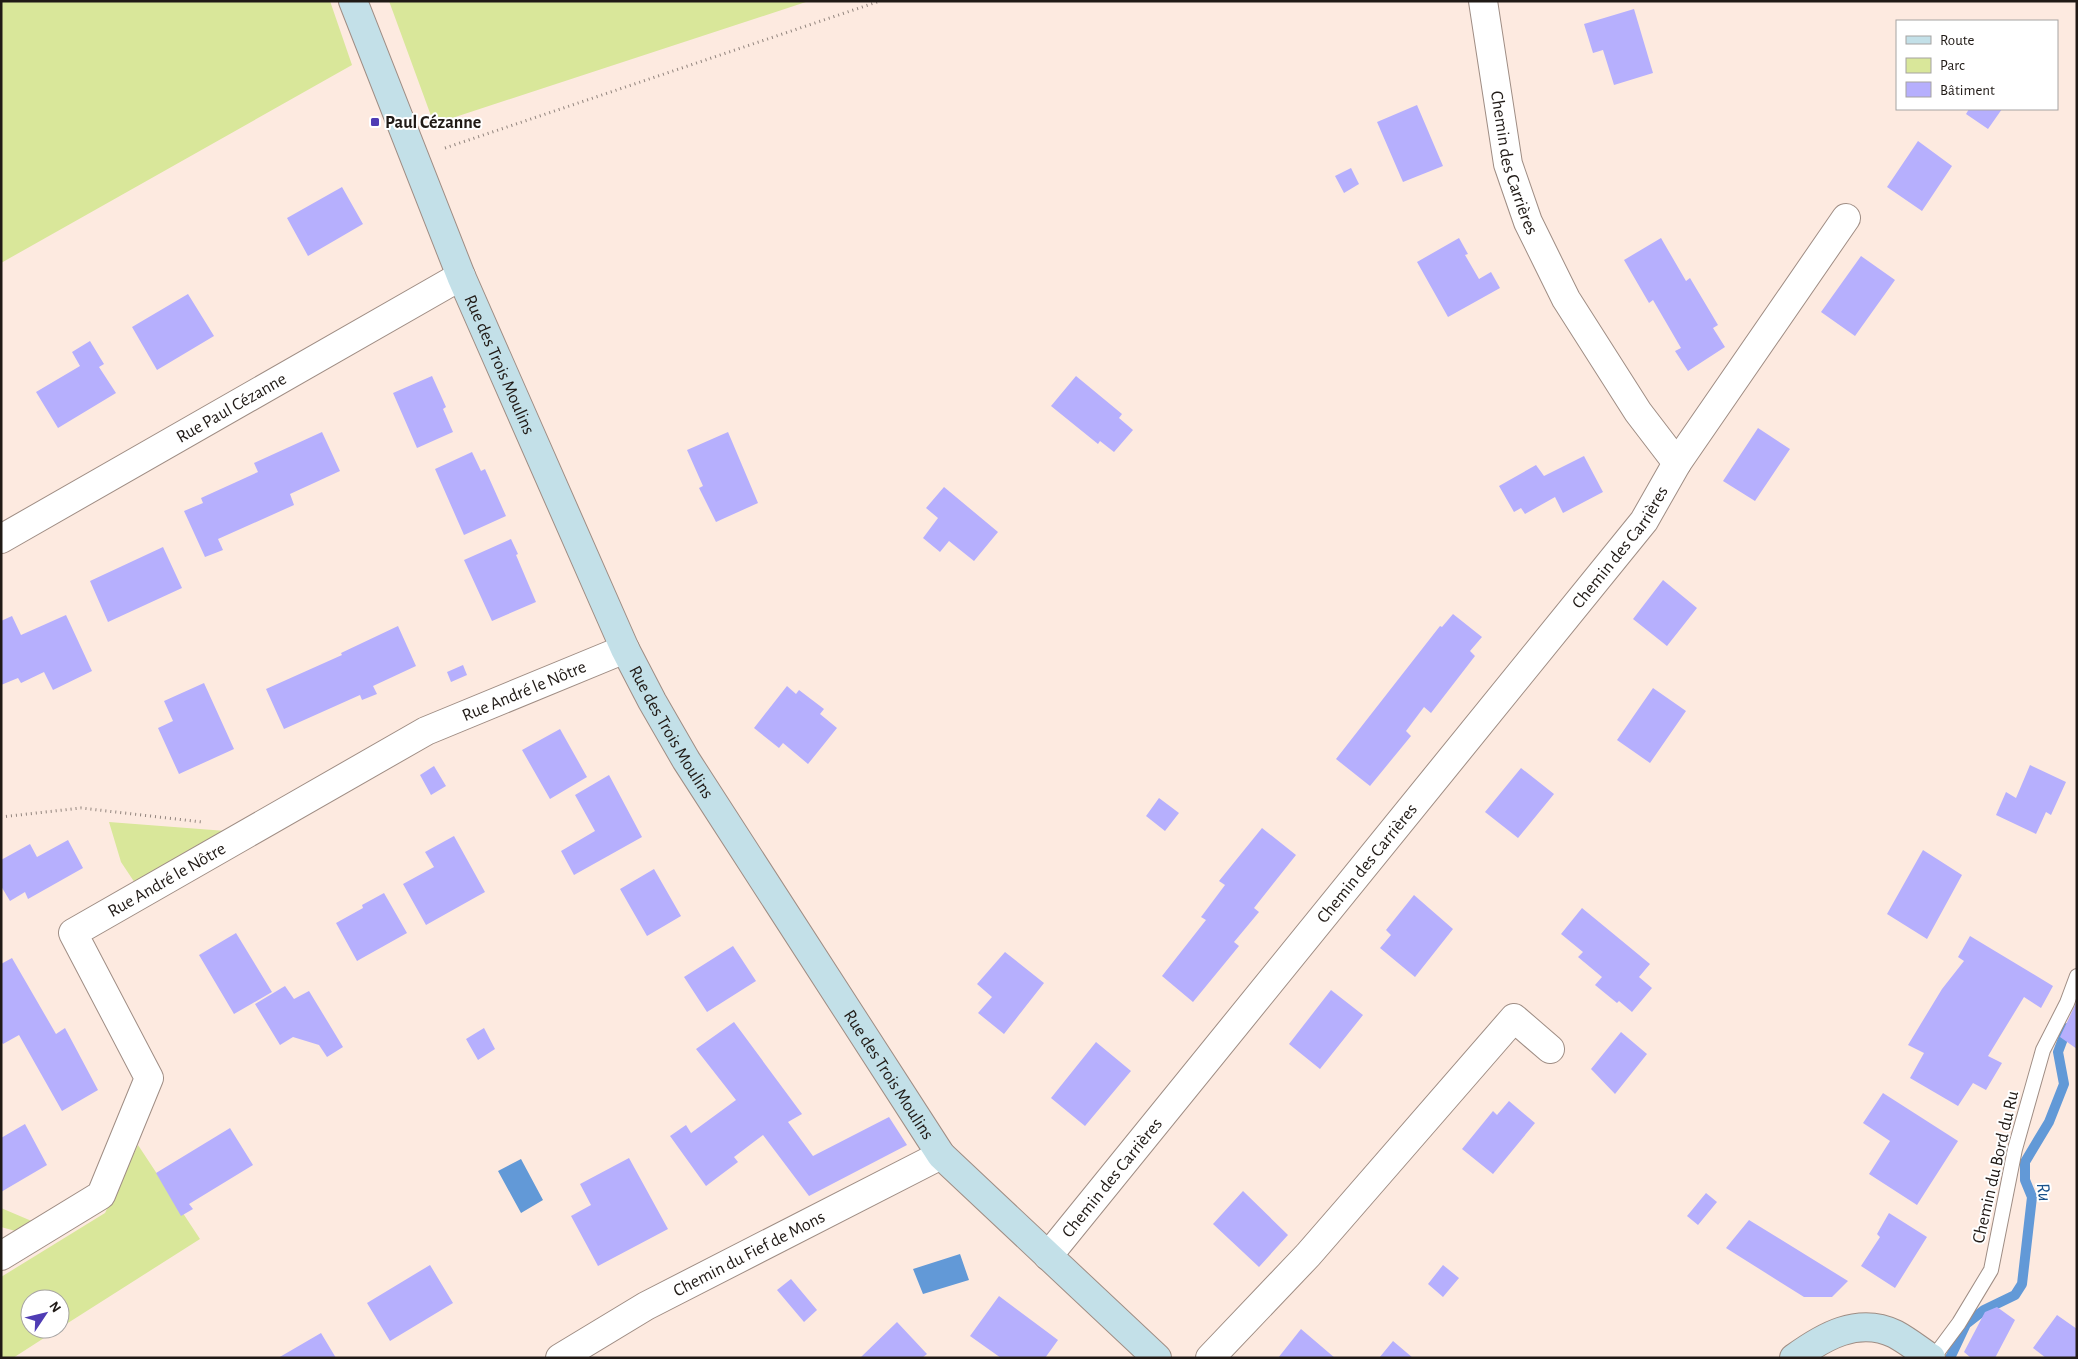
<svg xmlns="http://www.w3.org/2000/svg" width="2078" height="1359" font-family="'Alegreya Sans',sans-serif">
<rect width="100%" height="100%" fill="#fdeae0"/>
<!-- green -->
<path fill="#d9e79a" d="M1,1H330L352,65L1,263Z
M389,1H809L434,124Z
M109,822L226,831L137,886L121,862Z
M138,1145L200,1239L60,1328V1299H30V1329H58L13,1358H1V1277L105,1213Z
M1,1208L34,1222L19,1232L1,1227Z"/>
<!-- water -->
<path fill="#6299d7" d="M521,1159L543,1200L521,1213L498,1171Z
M960,1254L969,1280L923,1294L913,1269Z"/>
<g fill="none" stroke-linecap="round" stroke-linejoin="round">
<!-- stream -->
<path stroke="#6299d7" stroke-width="10" d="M1950,1358L1966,1324L1984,1310L2015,1295L2022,1284L2032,1197L2025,1180V1162L2049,1122L2064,1084L2058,1052L2067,1028"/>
</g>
<!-- building -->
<path fill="#b6affd" d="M1634,9L1653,73L1614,85L1603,50L1593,53L1584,24Z
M1417,105L1443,166L1403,182L1377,122Z
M1969,109H2002L1988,129L1966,114Z
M1918,141L1952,166L1922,211L1887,187Z
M1351,168L1359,184L1344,193L1335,176Z
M342,187L363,224L308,256L287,218Z
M1459,238L1468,254L1465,255L1479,279L1491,272L1500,288L1448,317L1417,262Z
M1661,238L1686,281L1690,278L1718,325L1713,328L1725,347L1688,371L1675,351L1681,348L1653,300L1649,303L1624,260Z
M1861,256L1895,280L1855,336L1821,312Z
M188,294L214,336L157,370L132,327Z
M90,341L104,364L99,367L116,393L58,428L36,392L80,366L72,352Z
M432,376L446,407L443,409L453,432L417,448L393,393Z
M1076,376L1122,414L1119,418L1133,430L1114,452L1100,441L1098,444L1051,406Z
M1758,428L1790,449L1755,501L1723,481Z
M322,432L340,471L290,494L294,505L218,539L223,550L205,557L184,511L203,503L201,498L258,472L254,463Z
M728,432L758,503L716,522L699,488L703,486L687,450Z
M472,452L481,471L485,469L506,516L464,535L435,469Z
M1584,456L1603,492L1563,513L1555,497L1525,514L1521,508L1514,512L1499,486L1536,465L1544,476Z
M944,487L998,532L974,561L949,541L940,552L923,538L938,518L926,508Z
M511,539L518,554L516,555L536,602L492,621L464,560Z
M163,547L182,588L108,622L90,581Z
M1663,580L1697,608L1667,646L1633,619Z
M1453,614L1482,637L1470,651L1475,656L1431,713L1424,707L1406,731L1411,736L1370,786L1336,759L1440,626L1442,627Z
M66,615L92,671L53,690L44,672L21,683L18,678L1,685V621L12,616L21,635Z
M398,626L416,666L373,686L377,694L362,700L360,695L284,729L266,689L342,655L341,653Z
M463,665L467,675L451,682L447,672Z
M204,683L234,749L179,774L158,728L173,721L164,701Z
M787,686L796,694L799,690L824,709L820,714L837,728L808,764L783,743L779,748L754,728Z
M1653,688L1686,711L1650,763L1617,740Z
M560,729L587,777L550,799L522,750Z
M2030,765L2066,782L2051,815L2046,812L2036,834L1996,815L2006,792L2016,798Z
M434,766L446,786L431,795L420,775Z
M1521,768L1554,794L1518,838L1485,812Z
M609,775L642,837L574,875L561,851L595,831L575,795Z
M1159,798L1179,813L1165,831L1146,816Z
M1262,828L1296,855L1254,908L1259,912L1234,942L1239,946L1193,1002L1162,976L1206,920L1201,917L1225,885L1219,881Z
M454,836L485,892L426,925L403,884L434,867L425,852Z
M68,840L83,868L28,899L25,892L10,901L1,886V860L30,844L37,857Z
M1923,850L1962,875L1927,939L1887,914Z
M654,869L681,916L647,936L620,889Z
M384,893L407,933L357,961L336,923L363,908L362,905Z
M1414,895L1453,929L1415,977L1380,948L1391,935L1386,930Z
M1582,908L1650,964L1639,977L1652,988L1632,1012L1619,1001L1617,1003L1595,985L1602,977L1578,957L1583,952L1561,934Z
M236,933L272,992L234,1014L199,955Z
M1970,936L2053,986L2041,1008L2024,997L1988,1056L2002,1063L1986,1090L1973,1083L1958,1106L1910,1078L1924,1053L1908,1045L1942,989L1964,961L1958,957Z
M733,946L756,981L707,1012L684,977Z
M1005,952L1044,983L1004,1034L978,1013L992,997L977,984Z
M12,958L56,1034L65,1028L98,1090L62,1111L19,1035L3,1044L1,1041V964Z
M285,986L294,999L309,991L343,1047L327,1057L319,1045L293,1037L280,1045L255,1004Z
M1331,990L1363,1015L1320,1069L1289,1044Z
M2077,1001V1049L2060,1037Z
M734,1022L802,1114L788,1122L813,1156L889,1117L907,1145L809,1196L763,1135L734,1157L738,1162L706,1186L670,1136L686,1125L691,1133L736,1100L696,1049Z
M484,1028L495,1049L478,1060L466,1039Z
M1621,1032L1647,1054L1615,1094L1591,1069Z
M1096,1042L1131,1071L1085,1126L1051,1098Z
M1883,1093L1958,1141L1917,1205L1869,1174L1890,1141L1863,1123Z
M1509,1101L1535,1123L1493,1174L1462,1149L1493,1111L1497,1115Z
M25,1124L47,1165L1,1192V1138Z
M230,1128L253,1165L189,1204L193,1209L181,1216L156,1173Z
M629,1158L668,1229L598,1266L571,1216L591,1205L580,1184Z
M1243,1191L1288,1235L1259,1267L1213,1224Z
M1706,1193L1717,1202L1698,1225L1687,1216Z
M1889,1213L1927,1237L1895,1288L1861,1266L1880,1237L1877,1234Z
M1749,1220L1848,1281L1832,1297H1804L1726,1248Z
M430,1265L453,1303L390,1341L367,1303Z
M1443,1265L1459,1278L1443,1297L1428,1284Z
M791,1279L817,1310L804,1322L777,1290Z
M999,1296L1058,1340L1045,1358H1001L970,1336Z
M1997,1307L2015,1320L1995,1358H1971L1964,1352L1985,1312Z
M2057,1315L2077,1329V1358H2046L2033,1348Z
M897,1322L927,1354L922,1358H860Z
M1301,1329L1335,1358H1278Z
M321,1333L336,1358H278Z
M1393,1341L1413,1358H1379Z"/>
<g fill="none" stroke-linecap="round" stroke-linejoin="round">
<defs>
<path id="lane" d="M1933,1358L1959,1323L1991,1270L2015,1149L2043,1050L2067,1003L2077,976"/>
<g id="street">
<path id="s1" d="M1483,1L1508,164L1528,222L1566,299L1638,412L1677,463"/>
<path id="s2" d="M1,539L461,276"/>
<path id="s3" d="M1,1256L101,1195L149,1078L73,933L426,731L625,649"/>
<path id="s4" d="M1048,1256L1644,521L1677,463L1846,218"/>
<path id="s5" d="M560,1358L646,1306L941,1155"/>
<path d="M1210,1358L1308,1255L1514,1018L1550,1049"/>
</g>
<g id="secondary">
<path id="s6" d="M353,1L461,276L625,649L652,701L686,760L941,1155L1157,1358"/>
<path d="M1794,1358C1823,1337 1858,1316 1895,1334C1908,1341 1919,1350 1931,1358"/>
</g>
</defs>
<!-- lane casing -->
<use href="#lane" stroke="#9f8d84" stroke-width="16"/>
<!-- street casing -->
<use href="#street" stroke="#9f8d84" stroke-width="30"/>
<!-- secondary casing -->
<use href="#secondary" stroke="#9f8d84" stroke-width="30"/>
<!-- path -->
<path stroke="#91847d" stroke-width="3" stroke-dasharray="1 4" stroke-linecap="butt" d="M445,148L880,1
M1,817L81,808L202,822"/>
<!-- lane -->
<use href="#lane" stroke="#fff" stroke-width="14"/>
<!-- street -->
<use href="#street" stroke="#fff" stroke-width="28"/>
<!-- secondary -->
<use href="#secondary" stroke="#c3e0e8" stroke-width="28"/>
</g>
<!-- markers -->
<rect fill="#4f3cb4" stroke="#fff" stroke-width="2" x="370" y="117" width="10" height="10" rx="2.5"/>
<g text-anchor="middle" stroke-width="4" stroke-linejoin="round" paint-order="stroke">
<!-- poi labels -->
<g font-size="18" font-weight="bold" fill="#201a16" stroke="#fff" text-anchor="start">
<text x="385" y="128">Paul Cézanne</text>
</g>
<!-- street labels -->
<g font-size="18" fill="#201a16" stroke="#fff">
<text dy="6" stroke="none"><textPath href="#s1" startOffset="165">Chemin des Carrières</textPath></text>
<text dy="6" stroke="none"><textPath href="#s6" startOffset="392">Rue des Trois Moulins</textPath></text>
<text dy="6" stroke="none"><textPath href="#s2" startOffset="265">Rue Paul Cézanne</textPath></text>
<text dy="6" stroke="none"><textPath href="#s4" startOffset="911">Chemin des Carrières</textPath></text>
<text dy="6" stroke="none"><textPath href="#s3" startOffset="920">Rue André le Nôtre</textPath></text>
<text dy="6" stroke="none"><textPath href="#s6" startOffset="798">Rue des Trois Moulins</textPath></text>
<text dy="6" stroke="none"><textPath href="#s4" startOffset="506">Chemin des Carrières</textPath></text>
<text dy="6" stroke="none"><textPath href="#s3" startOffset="515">Rue André le Nôtre</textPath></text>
<text dy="6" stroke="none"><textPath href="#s6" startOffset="1204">Rue des Trois Moulins</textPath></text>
<text transform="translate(1995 1167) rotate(-77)" y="6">Chemin du Bord du Ru</text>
<text dy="6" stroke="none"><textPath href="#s4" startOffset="101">Chemin des Carrières</textPath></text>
<text dy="6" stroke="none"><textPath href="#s5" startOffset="216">Chemin du Fief de Mons</textPath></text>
</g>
<!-- water labels -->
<g font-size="19" font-style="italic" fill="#18518b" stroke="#fff">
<text transform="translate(2045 1192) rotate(82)" y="7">Ru</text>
</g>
</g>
<!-- border -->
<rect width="2078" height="1359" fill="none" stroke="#201a16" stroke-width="5"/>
<!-- legend -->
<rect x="1896" y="20" width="162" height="90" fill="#ffffff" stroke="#a6a3a2"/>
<rect x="1906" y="36" width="25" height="8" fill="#c3e0e8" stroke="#a6a3a2"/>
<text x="1940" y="45" font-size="15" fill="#201a16">Route</text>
<rect x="1906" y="58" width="25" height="15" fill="#d9e79a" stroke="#a6a3a2"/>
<text x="1940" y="70" font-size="15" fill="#201a16">Parc</text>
<rect x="1906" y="82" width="25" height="15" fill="#b6affd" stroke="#a6a3a2"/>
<text x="1940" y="95" font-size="15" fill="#201a16">Bâtiment</text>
<!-- north arrow -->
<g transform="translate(45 1314) rotate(55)"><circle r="24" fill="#ffffff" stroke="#a6a3a2"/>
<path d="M0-4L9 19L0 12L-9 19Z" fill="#4f3cb4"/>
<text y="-8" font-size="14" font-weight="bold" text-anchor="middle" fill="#201a16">N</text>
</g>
</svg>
